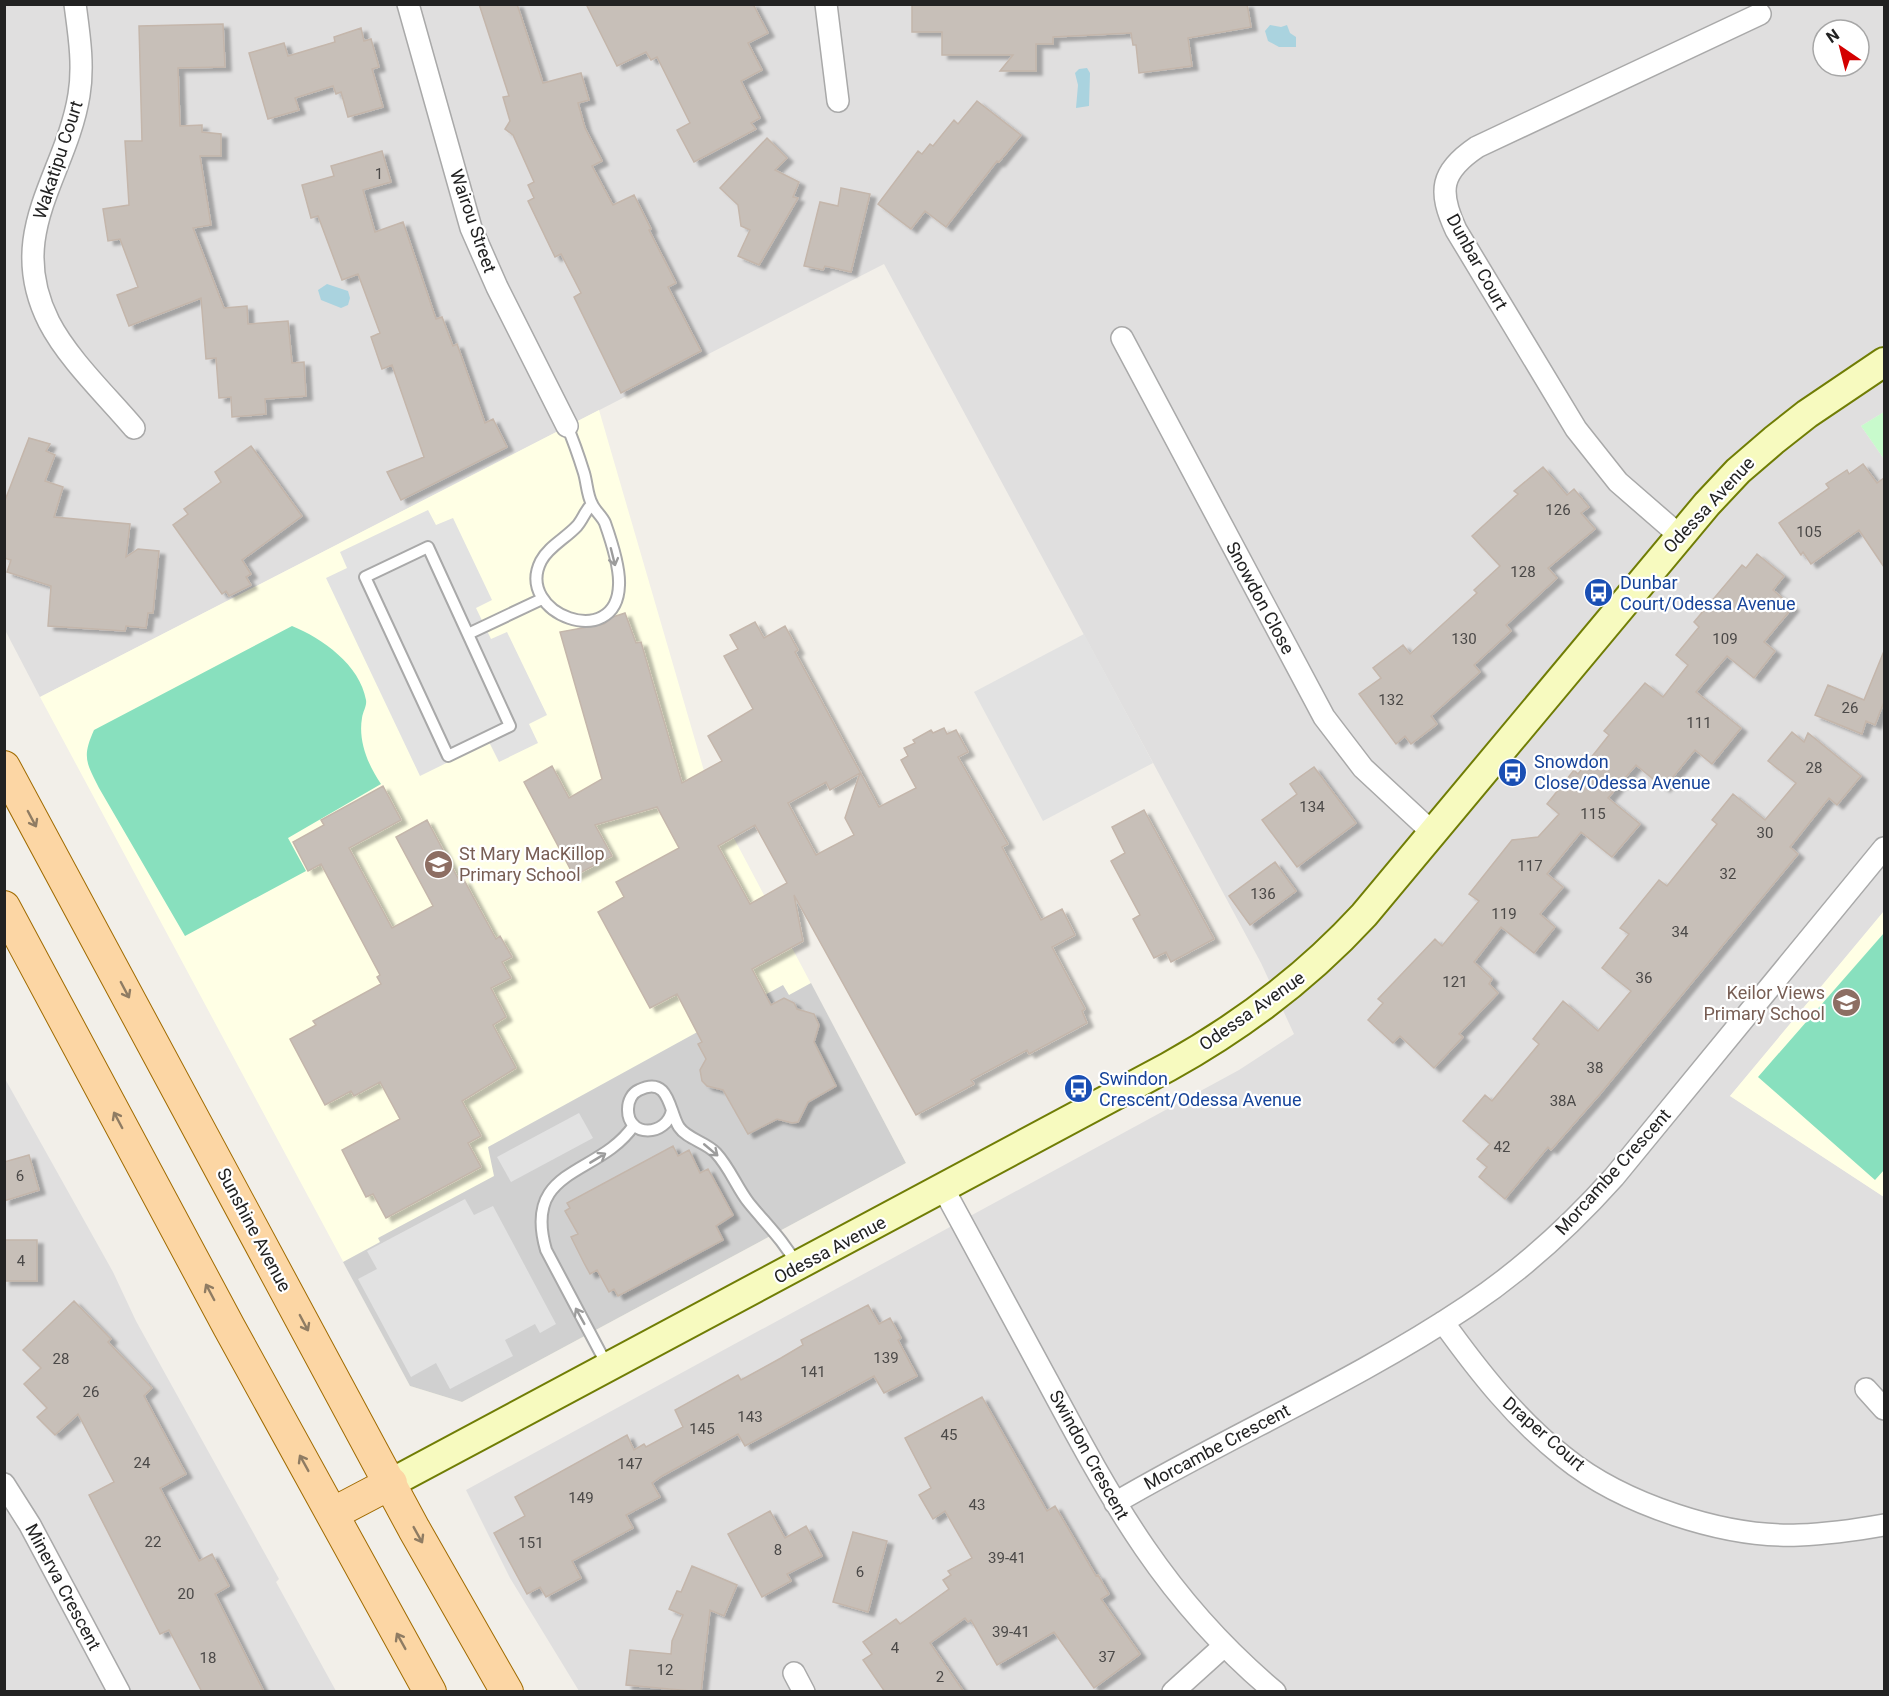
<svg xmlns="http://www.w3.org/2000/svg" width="1889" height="1696" font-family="Roboto,sans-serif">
<defs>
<filter id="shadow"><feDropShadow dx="6" dy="4" stdDeviation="1.5" flood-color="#0004"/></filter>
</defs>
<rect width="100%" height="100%" fill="#f2efe9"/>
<!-- residential -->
<path fill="#e0dfdf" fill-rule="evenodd" d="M4,5H1884V412L1861,426L1884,459V911L1730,1096L1884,1197V1691H579L510,1578L466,1490L1239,1070L1294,1034L1261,963L884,264L40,697L5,630ZM1823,30H1859V66H1823Z
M4,1077L113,1272L136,1321L279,1579L276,1582L336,1691H5Z"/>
<!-- education -->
<path fill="#ffffe5" d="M599,410L711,795L906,1163L462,1402L410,1386L40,697Z
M1884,911V1197L1730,1096Z"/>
<!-- religious -->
<path fill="#d0d0d0" d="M811,983L906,1163L462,1402L410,1386L343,1262L380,1242L378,1238L494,1176L488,1147L783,985L789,995Z"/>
<!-- park -->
<path fill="#c8facc" d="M1884,412V459L1861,426Z"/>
<!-- pitch -->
<path fill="#88e0be" d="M292,626C322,638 360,665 366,700C367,706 363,711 362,718C358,741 368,765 381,784L288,838L306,871L185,936L99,788C86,762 82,757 94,730Z
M1884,933V1170L1875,1180L1758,1077Z"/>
<!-- parking -->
<path fill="#e2e2e2" d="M428,510L436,525L453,518L492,600L476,608L491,639L507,632L547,715L529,724L538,743L499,762L489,742L420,776L326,578L347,568L340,552Z
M1084,634L1153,763L1043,821L974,692Z
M579,1113L593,1138L511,1182L497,1157Z
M465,1199L474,1215L493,1206L556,1324L540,1333L535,1324L505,1340L513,1356L450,1389L436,1363L411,1377L358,1279L377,1269L367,1251Z"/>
<!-- water -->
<path fill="#aad3df" d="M1270,25L1281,27L1287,25L1290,33L1296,37V47H1279L1268,41L1265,31Z
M1087,68L1090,73L1089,106L1076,108L1078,85L1075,73L1079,69Z
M327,284L348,291L350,298L348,305L341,308L321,300L318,290Z"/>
<!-- building -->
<path fill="#c7bfb8" stroke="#c4b6ab" stroke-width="1.5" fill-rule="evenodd" filter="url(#shadow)" d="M479,4H517L543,83L581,73L589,100L578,103L585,128L602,161L592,166L613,205L634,195L651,229L649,230L676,283L668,287L701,351L621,393L574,297L581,293L561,254L555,257L528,201L534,198L528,185L534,182L513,135L505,129L510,121L503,97L509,96Z
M586,4H753L768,33L748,43L762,70L741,81L760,118L751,123L756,129L694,162L677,130L690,123L657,57L651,60L646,52L617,66Z
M912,4H1247L1251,27L1188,38L1192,66L1139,73L1136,45H1133L1131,33L1053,37V44H1036V71H1000L1013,55H942V32H912Z
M223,24L225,67L178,68L180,126L202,125V132L221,134V156H200L211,225L193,228L224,308L247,306L248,324L288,321L292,363L304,362L306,396L265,399L266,414L232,417L231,397L219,398L216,358L206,359L201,298L129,326L117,295L138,287L120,239L108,241L103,209L129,205L125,141H142L139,26Z
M361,28L364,41L371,39L379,67L372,69L383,107L348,117L341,92L336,94L333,86L295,98L299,110L268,119L249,53L284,43L288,56L335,42L334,37Z
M977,101L1021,135L999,162L997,161L946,227L925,211L911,229L878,204L918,151L922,154L930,144L933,146L954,120L958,124Z
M767,138L787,158L775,170L799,182L793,197L798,198L759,265L738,256L750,230L741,226L738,205L720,188Z
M382,151L391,182L363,190L375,232L403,222L436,319L442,317L453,346L457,344L485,423L493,419L507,447L401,500L387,472L424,457L392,365L382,369L371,337L380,333L358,274L342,280L318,216L311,218L302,185L334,176L331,166Z
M841,188L870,194L851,272L825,266L823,270L804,266L820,202L838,206Z
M29,438L50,444L46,451L55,455L45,481L63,487L54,517L130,524L126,557L138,549L159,551L153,613H148L146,628L126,626L125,631L48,626L51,586L7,572L11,560L4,558V503Z
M251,446L302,516L242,560L251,574L246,577L251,585L229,596L226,591L222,594L173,525L188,514L184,509L221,482L215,472Z
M1863,464L1877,483L1884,478V567L1859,530L1811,564L1803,552L1801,555L1779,523L1829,488L1826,484L1847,470L1849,474Z
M1543,467L1567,495L1574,489L1589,507L1581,513L1595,529L1548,568L1557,578L1506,625L1511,631L1474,665L1480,672L1431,716L1437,724L1411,744L1405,736L1396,744L1359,694L1381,678L1373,668L1403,645L1410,654L1477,593L1474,590L1500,566L1472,536L1518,494L1514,491Z
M1757,554L1784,576L1773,590L1793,607L1764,642L1775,651L1754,678L1727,656L1696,692L1741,728L1712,764L1695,750L1664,788L1636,765L1608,798L1640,824L1612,857L1581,832L1547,874L1563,887L1540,914L1555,927L1534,953L1501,927L1474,962L1492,979L1489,984L1498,993L1459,1034L1463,1037L1434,1068L1400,1036L1393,1043L1368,1020L1383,1003L1378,999L1435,939L1442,946L1479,901L1469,894L1512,840L1538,837L1559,814L1547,804L1574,770L1578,774L1609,735L1604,731L1645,683L1663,697L1688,665L1676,655L1699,627L1694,622L1742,565L1746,568Z
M625,613L636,643L641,642L682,783L722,761L708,736L753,709L724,656L738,649L730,635L755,622L764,638L785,626L798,650L795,652L879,807L916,788L901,760L908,756L904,748L915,743L913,740L931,730L933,733L944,728L947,734L956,730L968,752L958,757L1008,844L1002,847L1041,920L1062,909L1075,935L1052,947L1085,1009L1082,1011L1087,1023L1029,1054L1027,1050L971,1080L974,1084L916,1115L794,895L803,941L752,969L771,1005L784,998L794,1003L797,1009L814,1014L819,1025L814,1042L836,1086L808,1102L798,1122L792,1123L777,1119L748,1134L723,1090L707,1086L702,1081L700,1070L706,1059L698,1044L702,1042L677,994L650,1008L598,912L624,897L616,882L679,848L657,807L595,825L612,856L574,876L524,782L552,766L569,798L602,779L560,632L604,624L613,617ZM860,773L845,818L854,835L816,855L788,803L826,782L830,790ZM755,825L787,883L750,904L718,846Z
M1884,651V702L1875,725L1866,721L1862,734L1815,715L1828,685L1864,700Z
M1792,732L1804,742L1808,733L1861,776L1837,805L1829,798L1790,847L1798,854L1600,1094L1551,1150L1548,1147L1505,1199L1479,1177L1487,1167L1477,1159L1490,1144L1463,1121L1485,1095L1492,1101L1539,1044L1533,1039L1563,1001L1598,1031L1631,991L1602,968L1629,934L1620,928L1659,880L1667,886L1717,824L1712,820L1733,794L1765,820L1796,783L1768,761Z
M1314,767L1356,823L1297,867L1262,820L1297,794L1290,784Z
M383,786L401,820L349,848L392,928L433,906L396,837L427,820L460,882L464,880L496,939L500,936L512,957L502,962L511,978L491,988L506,1017L493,1025L516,1068L462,1101L481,1136L468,1143L481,1167L386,1218L373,1194L366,1197L342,1150L400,1119L380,1082L354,1096L351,1091L325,1105L290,1039L316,1025L313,1021L381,984L377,977L380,975L321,864L308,871L293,842L324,825L321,820Z
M1144,810L1214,939L1171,962L1166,952L1154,958L1133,919L1140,915L1111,861L1125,853L1112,827Z
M1275,862L1296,891L1250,925L1229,896Z
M673,1146L678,1156L689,1150L700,1173L708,1169L733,1215L716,1226L723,1240L618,1296L614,1289L609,1292L597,1270L590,1274L584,1263L571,1237L578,1234L565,1211L570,1208L567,1203Z
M29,1155L39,1190L4,1201V1162Z
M4,1240H37V1281H4Z
M74,1301L111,1339L108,1342L152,1388L144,1396L186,1474L160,1488L199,1561L212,1554L229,1586L215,1594L264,1692H202L169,1630L160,1634L89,1495L114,1482L78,1414L55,1435L37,1417L47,1408L24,1384L41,1368L23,1350Z
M868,1305L879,1324L890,1318L901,1338L898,1340L917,1376L884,1393L874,1376L745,1446L738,1434L662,1476L652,1483L660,1497L626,1515L633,1528L572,1561L581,1578L546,1597L540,1587L527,1594L494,1533L525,1516L515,1497L627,1435L634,1450L644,1444L646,1447L683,1427L675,1410L738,1375L741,1380L781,1358L803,1345L801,1340Z
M982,1397L1047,1511L1055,1506L1096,1576L1098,1575L1109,1594L1101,1599L1140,1654L1094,1688L1054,1632L997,1665L971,1620L968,1622L965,1618L930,1643L964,1692H885L863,1660L872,1654L863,1642L896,1619L900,1624L949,1589L943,1580L951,1575L948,1571L972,1558L945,1511L933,1519L919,1495L931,1488L905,1438Z
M770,1511L785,1538L806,1526L822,1556L787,1574L791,1581L762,1597L728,1534Z
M853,1532L887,1541L868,1612L833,1602Z
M692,1566L737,1585L724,1616L710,1610L701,1692L626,1685L630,1650L671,1654L672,1641L683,1615L669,1609L677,1591L681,1592Z"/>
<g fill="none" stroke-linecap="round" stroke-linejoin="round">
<defs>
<path id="lane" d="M567,426C574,442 579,457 584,473C587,483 587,495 592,504C595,511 602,516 605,523C611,540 620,567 619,585C617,652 514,614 541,561C548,547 566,538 577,526C583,519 585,511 592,504
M428,547L510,726L448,756L365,577Z
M468,634L542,599
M672,1110C667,1137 627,1138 628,1109C628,1101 632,1093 639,1090C670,1075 669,1112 679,1127C687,1139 706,1142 716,1153C730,1168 737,1188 749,1203C766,1224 784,1241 797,1265
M608,1367L546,1250C522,1166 599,1177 634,1125"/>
<path id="street" d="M75,4C79,34 84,65 79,95C66,176 4,233 49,322C68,359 107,396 134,428
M408,4L471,228L497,287L567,426
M826,4L838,101
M1122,338L1324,717L1363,768L1433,833
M1679,535L1618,482L1576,429L1456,230C1438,191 1440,172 1477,147L1760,14
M943,1188C978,1252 1012,1316 1047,1380C1113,1503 1165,1600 1275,1692
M1443,1322C1479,1372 1516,1419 1564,1457C1622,1504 1724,1538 1799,1535C1827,1534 1856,1530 1884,1525
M1866,1389L1884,1409
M4,1484L30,1525L119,1692
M1115,1503C1231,1435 1356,1381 1468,1306C1522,1270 1571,1225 1614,1177L1884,848
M794,1673L804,1692
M1173,1692L1224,1646"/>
<path id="secondary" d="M391,1483L1168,1067C1242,1026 1306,978 1364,915L1707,504L1738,471L1774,440L1807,414L1884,362"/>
<path id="primary" d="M4,767L414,1529L507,1692
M4,907L229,1327L430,1692
M332,1514L391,1483"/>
</defs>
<!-- lane casing -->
<use href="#lane" stroke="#a9a9a9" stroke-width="14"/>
<!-- street casing -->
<use href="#street" stroke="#a9a9a9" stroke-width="24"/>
<!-- secondary casing -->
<use href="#secondary" stroke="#707d05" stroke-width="32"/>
<!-- primary casing -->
<use href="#primary" stroke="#a06b00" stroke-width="34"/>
<!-- lane -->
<use href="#lane" stroke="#fff" stroke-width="10"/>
<!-- street -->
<use href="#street" stroke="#fff" stroke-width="21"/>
<!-- secondary -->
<use href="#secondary" stroke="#f7fabf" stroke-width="28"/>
<!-- primary -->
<use href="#primary" stroke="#fcd6a4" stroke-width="32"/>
</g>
<!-- one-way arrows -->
<defs><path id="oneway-shaft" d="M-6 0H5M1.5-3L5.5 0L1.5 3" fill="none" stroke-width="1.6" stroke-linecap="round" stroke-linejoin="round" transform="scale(1.5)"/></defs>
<g stroke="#9c9c9c">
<use href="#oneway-shaft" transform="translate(613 557) rotate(76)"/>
<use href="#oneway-shaft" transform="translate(711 1150) rotate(40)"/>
<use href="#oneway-shaft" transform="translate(598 1158) rotate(-31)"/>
<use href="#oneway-shaft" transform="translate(580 1316) rotate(-119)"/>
</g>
<g stroke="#8f7c63">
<use href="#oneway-shaft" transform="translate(32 819) rotate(62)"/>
<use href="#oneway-shaft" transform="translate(125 990) rotate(62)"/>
<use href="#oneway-shaft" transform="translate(118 1120) rotate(-118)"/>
<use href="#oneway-shaft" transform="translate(210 1292) rotate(-118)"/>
<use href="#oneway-shaft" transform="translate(304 1323) rotate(62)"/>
<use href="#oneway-shaft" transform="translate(304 1463) rotate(-119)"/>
<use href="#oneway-shaft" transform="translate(418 1535) rotate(61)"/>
<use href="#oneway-shaft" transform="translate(401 1641) rotate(-119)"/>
</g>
<!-- icons -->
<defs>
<symbol id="bus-disc" viewBox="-11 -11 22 22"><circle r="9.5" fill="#1a4fb4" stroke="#fff"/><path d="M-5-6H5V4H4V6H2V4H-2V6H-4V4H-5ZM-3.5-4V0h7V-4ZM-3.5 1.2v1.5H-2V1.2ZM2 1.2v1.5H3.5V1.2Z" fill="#fff"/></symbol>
<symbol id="school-disc" viewBox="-11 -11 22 22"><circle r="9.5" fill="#8d6e63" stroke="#fff"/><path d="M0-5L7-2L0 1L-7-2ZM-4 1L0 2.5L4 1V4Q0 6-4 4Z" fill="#fff"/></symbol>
</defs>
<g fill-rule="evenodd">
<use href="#bus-disc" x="1582" y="576" width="33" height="33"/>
<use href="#bus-disc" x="1496" y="756" width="33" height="33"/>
<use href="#school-disc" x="422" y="848" width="33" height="33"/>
<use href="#school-disc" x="1830" y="986" width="33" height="33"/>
<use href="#bus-disc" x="1062" y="1072" width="33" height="33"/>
</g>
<g text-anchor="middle" stroke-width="4.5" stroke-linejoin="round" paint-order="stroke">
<!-- number labels -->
<g font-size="15" fill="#4b4948">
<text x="379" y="179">1</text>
<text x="1558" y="515">126</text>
<text x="1809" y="537">105</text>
<text x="1523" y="577">128</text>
<text x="1464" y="644">130</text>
<text x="1725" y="644">109</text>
<text x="1391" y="705">132</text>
<text x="1850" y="713">26</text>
<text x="1699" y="728">111</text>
<text x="1814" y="773">28</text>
<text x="1312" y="812">134</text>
<text x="1593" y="819">115</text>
<text x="1765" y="838">30</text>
<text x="1530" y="871">117</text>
<text x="1728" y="879">32</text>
<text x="1263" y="899">136</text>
<text x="1504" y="919">119</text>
<text x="1680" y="937">34</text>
<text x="1644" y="983">36</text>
<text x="1455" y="987">121</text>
<text x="1595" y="1073">38</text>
<text x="1563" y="1106">38A</text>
<text x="1502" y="1152">42</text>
<text x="20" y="1181">6</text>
<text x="21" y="1266">4</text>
<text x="886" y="1363">139</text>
<text x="61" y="1364">28</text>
<text x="813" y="1377">141</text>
<text x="91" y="1397">26</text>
<text x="750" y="1422">143</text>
<text x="702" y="1434">145</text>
<text x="949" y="1440">45</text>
<text x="142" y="1468">24</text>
<text x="630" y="1469">147</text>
<text x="581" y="1503">149</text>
<text x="977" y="1510">43</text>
<text x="153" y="1547">22</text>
<text x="531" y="1548">151</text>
<text x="778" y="1555">8</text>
<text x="1007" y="1563">39-41</text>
<text x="860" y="1577">6</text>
<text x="186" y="1599">20</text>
<text x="1011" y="1637">39-41</text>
<text x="895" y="1653">4</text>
<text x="1107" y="1662">37</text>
<text x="208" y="1663">18</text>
<text x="665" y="1675">12</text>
<text x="940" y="1682">2</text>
</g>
<!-- street labels -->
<g font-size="18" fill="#222" stroke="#fff">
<text transform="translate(58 160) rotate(-72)" y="6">Wakatipu Court</text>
<text transform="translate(473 221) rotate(71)" y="6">Wairou Street</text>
<text transform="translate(1477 262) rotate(61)" y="6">Dunbar Court</text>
<text transform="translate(1709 505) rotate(-47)" y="6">Odessa Avenue</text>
<text transform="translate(1260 598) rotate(62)" y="6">Snowdon Close</text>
<text transform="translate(1252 1011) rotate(-35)" y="6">Odessa Avenue</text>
<text transform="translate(1613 1172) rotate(-48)" y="6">Morcambe Crescent</text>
<text transform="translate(254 1230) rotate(62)" y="6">Sunshine Avenue</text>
<text transform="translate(830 1250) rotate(-28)" y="6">Odessa Avenue</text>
<text transform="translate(1544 1434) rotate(41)" y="6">Draper Court</text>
<text transform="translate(1217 1447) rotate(-28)" y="6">Morcambe Crescent</text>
<text transform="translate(1089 1455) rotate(61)" y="6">Swindon Crescent</text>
<text transform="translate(63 1587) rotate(62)" y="6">Minerva Crescent</text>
</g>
<!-- transit labels -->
<g font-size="18" fill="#164399" stroke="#fff" text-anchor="start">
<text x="1620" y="589">Dunbar<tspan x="1620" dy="21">Court/Odessa Avenue</tspan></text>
<text x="1534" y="768">Snowdon<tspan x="1534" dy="21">Close/Odessa Avenue</tspan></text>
<text x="1099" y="1085">Swindon<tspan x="1099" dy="21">Crescent/Odessa Avenue</tspan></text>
</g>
<!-- education labels -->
<g font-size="18" fill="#785e54" stroke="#fff" text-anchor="start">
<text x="459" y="860">St Mary MacKillop<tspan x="459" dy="21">Primary School</tspan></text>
<text x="1825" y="999" text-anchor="end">Keilor Views<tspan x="1825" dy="21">Primary School</tspan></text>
</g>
</g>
<!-- border -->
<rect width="1889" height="1696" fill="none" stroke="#222222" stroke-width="12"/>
<!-- north arrow -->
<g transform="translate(1841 48) rotate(325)"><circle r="28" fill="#ffffff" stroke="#a7a7a7" stroke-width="1.5"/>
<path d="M0-4.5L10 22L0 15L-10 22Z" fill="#d40000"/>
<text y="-9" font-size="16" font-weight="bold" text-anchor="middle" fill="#222222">N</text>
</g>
</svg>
